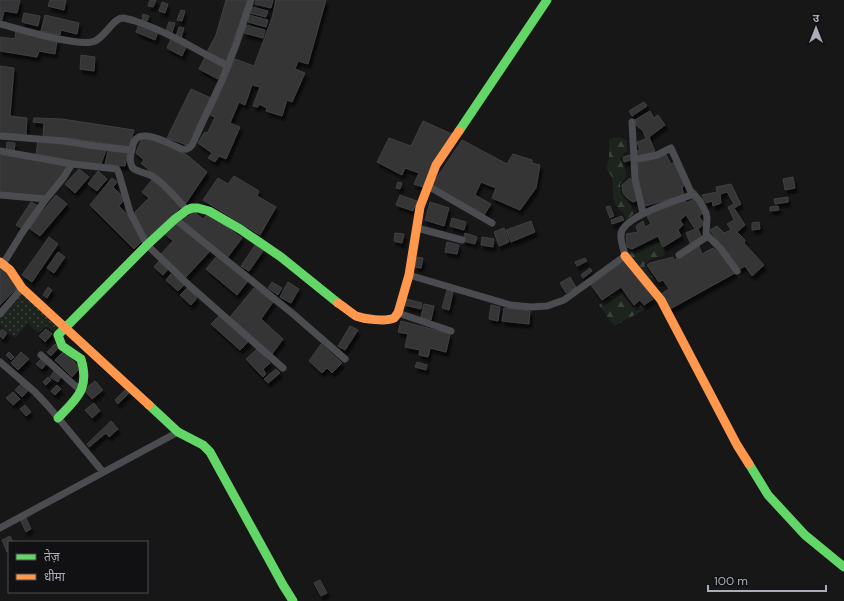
<svg xmlns="http://www.w3.org/2000/svg" width="844" height="601" font-family="'DM Sans','Noto Sans Devanagari',sans-serif">
<defs>
<pattern id="grass-dots" width="8" height="8" patternUnits="userSpaceOnUse"><rect width="8" height="8" fill="#1d241e"/><path d="M2 2h.1M6 6h.1" fill="none" stroke="#3b413d" stroke-width="1.8" stroke-linecap="round"/></pattern>
<pattern id="forest-firs" width="22" height="20" patternUnits="userSpaceOnUse"><rect width="22" height="20" fill="#1d241e"/><path d="M5 1l3.5 6h-7zM16 11l3.5 6h-7z" fill="#3b413d"/></pattern>
<filter id="shadow"><feDropShadow dx="2.5" dy="4.5" stdDeviation="1" flood-color="#0009"/></filter>
</defs>
<rect width="100%" height="100%" fill="#171717"/>
<!-- grass -->
<path fill="url(#grass-dots)" d="M22,293L58,325L55,332L46,326L38,333L28,323L15,338L0,325V317Z"/>
<!-- forest -->
<path fill="url(#forest-firs)" d="M620,137L627,141V151L623,154L620,159L626,172V177L620,184L621,194L630,203L634,213L627,220L623,213L616,206L613,197V189L612,177L606,168L609,158V139Z
M660,242L665,250L664,256L651,259L644,265L654,280L651,284L628,257V251H635L648,245Z
M619,290L633,308L640,303L644,310L614,326L599,305Z"/>
<!-- building -->
<path fill="#353536" stroke="#3f4043" filter="url(#shadow)" d="M0,0H20L17,13L4,11L2,20H0Z
M50,0H66L64,10L48,6Z
M150,0H156L153,7L148,6Z
M226,0H248L226,61L207,52L216,35Z
M256,0H273L271,8L255,4Z
M276,0H326L308,64L298,61L295,69L305,73L292,102L287,100L282,116L266,111L267,108L259,104L258,107L253,106L260,87L252,85L245,105L239,102L230,123L240,127L226,159L219,156L215,162L208,158L212,153L198,143L204,133L208,132L215,117L210,115L235,59L254,66L272,18Z
M162,2L168,4L165,13L159,11Z
M252,7L268,11L266,17L250,13Z
M181,10L185,11L182,21L177,20Z
M24,13L40,16L38,26L22,22Z
M143,14L149,16L147,21L142,19Z
M45,15L79,23L77,34L61,30L60,35L41,31Z
M249,15L268,20L266,27L248,22Z
M169,22L175,23L172,33L166,31Z
M139,24L158,32L155,40L136,32Z
M246,25L265,30L263,38L244,33Z
M179,27L184,28L181,38L176,36Z
M16,30L57,41L55,54L39,51L37,57L0,51V37L15,39Z
M171,39L186,47L182,56L167,48Z
M81,55L95,57L94,71L80,69Z
M205,57L224,67L218,79L199,69Z
M0,66L14,68L10,116L27,118L26,135L0,132Z
M191,89L211,98L187,145L167,138Z
M644,102L647,106L632,116L629,111Z
M650,111L654,118L658,115L665,125L649,137L655,151L638,157L636,151L640,150L637,142L646,139L643,131L637,126L635,120Z
M34,118L62,119L134,130L129,147L70,138L43,137L44,123L33,122Z
M423,121L452,134L423,187L414,184L419,173L405,168L402,175L377,162L389,138L411,146Z
M142,138L159,142L187,155L207,172L186,203L141,163L144,160L136,153Z
M462,140L507,164L513,154L532,160V163L540,165L536,188L520,210L492,198L496,188L481,182L475,195L491,204L484,215L432,185Z
M38,141L106,150L101,164L72,161L36,154Z
M7,142L15,143L14,152L6,151Z
M108,151L128,153L125,166L105,164Z
M0,155L14,157L68,166L46,196L0,193Z
M630,155L631,160L624,162L623,157Z
M666,155L671,164L675,162L685,184L682,188L684,195L645,206L637,179L638,164Z
M79,169L89,177L75,193L65,184Z
M98,171L107,179L97,191L88,184Z
M234,176L259,191L257,196L276,207L260,235L203,200L218,178L228,184Z
M793,177L795,188L785,190L783,179Z
M112,178L117,182L113,187L125,199L119,206L130,218L142,241L134,249L90,205Z
M630,178L633,182L638,200L633,202L627,198L623,193L622,185Z
M152,180L181,207L148,238L137,220L135,212L149,198L142,192Z
M398,182L402,183L400,189L396,188Z
M731,184L741,204L734,208L745,225L737,232L745,240L744,243L764,265L752,276L745,266L740,269L732,257L720,244L710,230L717,226L724,233L731,230L727,224L734,220L728,207L734,204L727,192L720,194L721,203L713,206L712,201L706,203L702,195L717,192L716,187Z
M56,195L67,204L40,236L29,228Z
M400,195L417,201L413,211L396,205Z
M788,197V202L775,204L774,199Z
M695,198L703,213L699,216L704,224L698,229L702,238L691,245L686,233L695,229L686,215L680,220L683,225L678,230L681,236L663,247L658,236L632,249L627,247L626,234L638,232L636,226L643,221L645,227L651,224L647,216L685,200L687,203Z
M31,202L38,206L23,229L16,225Z
M430,202L449,208L444,226L425,220Z
M610,206L614,216L610,218L606,207Z
M778,206L779,210L770,211V207Z
M193,211L203,219L208,214L242,238L227,258L181,219L184,214L188,217Z
M622,216L624,220L612,224L611,220Z
M452,218L466,222L464,230L450,226Z
M531,221L535,232L511,242L506,230Z
M759,222L760,229L752,230V223Z
M175,223L210,251L185,278L161,254L173,241L165,234Z
M504,228L509,242L499,246L494,232Z
M395,233L404,234L402,243L394,241Z
M465,233L477,237L475,244L463,241Z
M49,237L58,244L32,282L22,275Z
M482,237L494,239L493,247L481,245Z
M447,242L459,245L457,254L445,252Z
M255,245L263,251L249,271L241,266Z
M699,246L702,254L713,248L723,256L735,273L670,309L661,294L669,289L663,280L659,282L647,265L650,263L673,257L674,260Z
M58,252L65,257L54,273L47,268Z
M217,256L248,281L237,295L206,269Z
M417,257L423,258L421,268L415,267Z
M585,258L587,261L577,266L575,262Z
M159,261L168,269L163,275L154,267Z
M625,261L653,299L644,305L640,300L634,305L621,287L602,300L591,285Z
M3,266L18,287L0,305V269Z
M590,268L592,271L583,278L581,275Z
M171,274L184,285L178,291L166,280Z
M570,277L576,287L566,293L560,283Z
M272,282L282,288L278,295L268,288Z
M288,282L299,289L291,303L280,297Z
M48,287L52,290L47,298L43,295Z
M187,288L197,298L191,305L180,295Z
M254,288L273,302L261,319L283,339L272,354L230,317Z
M447,290L453,292L449,310L442,308Z
M406,299L422,303L421,309L404,305Z
M424,304L434,306L431,320L421,317Z
M491,305L500,307L498,321L489,319Z
M504,308L530,311L529,324L502,321Z
M220,315L249,341L240,350L211,324Z
M401,321L450,334L446,352L430,348L428,357L419,355L420,350L405,347L408,334L398,332Z
M350,326L358,330L345,350L338,346Z
M2,329L7,333L3,339L0,336V332Z
M46,329L52,334L45,342L39,336Z
M55,344L59,347L51,356L47,352Z
M321,344L342,363L332,373L327,368L322,373L309,361Z
M257,349L270,363L263,369L266,374L263,377L246,359Z
M64,351L80,368L72,377L55,360Z
M9,352L14,357L11,360L6,355Z
M21,352L29,359L18,370L11,363Z
M42,358L47,363L42,369L36,364Z
M417,362L427,365L426,370L415,367Z
M276,369L280,373L268,383L264,379Z
M55,370L62,375L58,382L50,377Z
M48,377L51,380L46,385L43,382Z
M95,381L103,390L92,399L84,390Z
M22,383L29,390L22,397L15,390Z
M57,385L61,389L55,395L51,391Z
M125,390L129,393L118,404L115,400Z
M13,392L20,399L13,405L6,398Z
M94,403L100,411L92,418L85,410Z
M25,405L31,412L26,416L20,409Z
M111,421L118,429L109,437L106,433L89,447L87,444Z
M26,518L31,529L26,532L21,521Z
M10,536L13,542H9V551L7,552L2,540Z
M320,580L327,593L321,596L314,583Z"/>
<g fill="none" stroke-linecap="round" stroke-linejoin="round">
<!-- street -->
<path stroke="#4b4c50" stroke-width="7" d="M0,24C19,29 80,48 95,41C106,36 113,18 123,18C128,19 133,20 138,22C154,27 169,35 185,43C199,51 214,59 228,66
M632,122L635,179L643,213
M0,136L64,141L96,146L131,150
M0,151L72,164
M634,160L657,155L671,148L690,190L700,201L706,213L707,218L706,233L708,236L721,249L737,271
M428,186L492,223
M0,195L46,199L64,177L72,164L117,169L119,174L130,212L147,245L191,287L283,368
M187,210C177,199 165,184 152,176C147,173 137,172 133,168C129,163 130,155 132,150C132,147 134,141 136,139C145,129 173,146 182,149C186,150 189,149 192,145L223,78L236,45L251,0
M175,219L292,313L345,359
M417,228L462,240
M679,255L708,236
M3,264L22,233L46,199
M409,275L510,305L531,307L547,306L564,300L625,256C624,249 620,241 621,234C623,216 678,200 694,194
M398,313L451,331
M0,314L22,288
M41,355L81,391
M0,362L35,392L49,407L103,472
M0,528L178,432"/>
<!-- fast -->
<path stroke="#63d668" stroke-width="9" d="M459,131L547,0
M149,405L178,432L203,445L210,452L283,585L293,601
M58,418C77,398 90,389 81,359L62,346L58,335L147,245L175,219L187,210L192,208H198L209,211L240,229L281,257L338,303
M749,464L768,495L805,535L844,567"/>
<!-- slow -->
<path stroke="#ff974d" stroke-width="9" d="M625,256L661,300L737,445L749,464
M0,262L10,270L22,288L149,405
M338,303C344,307 350,312 356,316C364,319 386,322 394,318C396,316 396,315 398,313L409,275L420,207L436,165L459,131"/>
</g>
<!-- legend -->
<rect x="8" y="541" width="140" height="52" fill="#111113" stroke="#4d4f55"/>
<rect x="16" y="554" width="20" height="6" fill="#63d668" stroke="#4d4f55"/>
<text x="44" y="561" font-size="12" fill="#a8adb8">तेज़</text>
<rect x="16" y="574" width="20" height="6" fill="#ff974d" stroke="#4d4f55"/>
<text x="44" y="581" font-size="12" fill="#a8adb8">धीमा</text>
<!-- north arrow -->
<g transform="translate(816 28)" stroke="#111113" stroke-width="3" paint-order="stroke">
<path d="M0-3L7 15L0 10L-7 15Z" fill="#a8adb8"/>
<text y="-6" font-size="11" font-weight="bold" text-anchor="middle" fill="#a8adb8">उ</text>
</g>
<!-- scale -->
<path d="M708 585v6h118v-6" fill="none" stroke="#a8adb8" stroke-width="2"/>
<text x="714" y="585" font-size="12" fill="#a8adb8" stroke="#111113" stroke-width="3" paint-order="stroke">100 m</text>
</svg>
